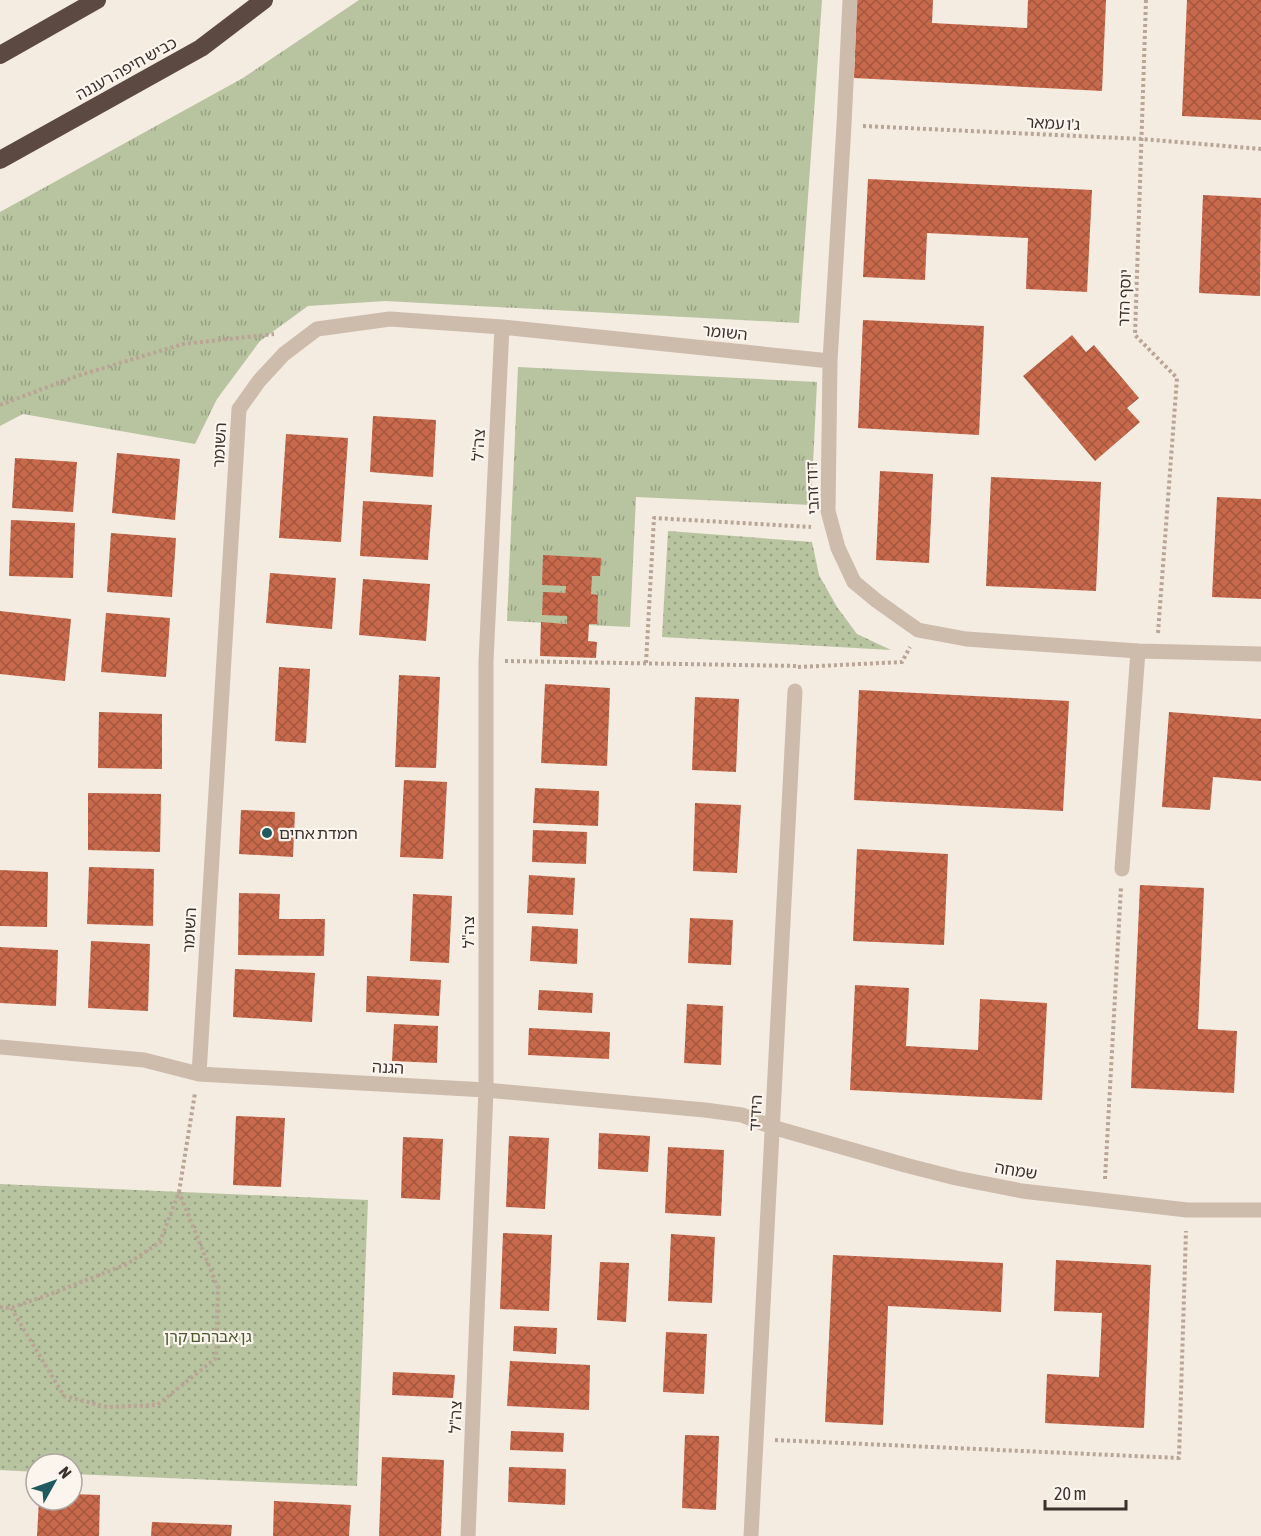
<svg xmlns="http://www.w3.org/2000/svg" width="1261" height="1536" font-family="'Asap Condensed','Noto Sans Hebrew',sans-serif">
<defs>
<pattern id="grass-tufts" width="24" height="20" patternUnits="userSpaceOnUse" patternTransform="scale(1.5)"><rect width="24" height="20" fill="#b8c4a0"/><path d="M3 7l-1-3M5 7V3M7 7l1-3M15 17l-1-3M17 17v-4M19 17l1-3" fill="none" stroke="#97a083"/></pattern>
<pattern id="park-dots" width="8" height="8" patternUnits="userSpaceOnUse" patternTransform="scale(1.5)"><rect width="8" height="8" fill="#b8c4a0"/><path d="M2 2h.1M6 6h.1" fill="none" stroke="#97a083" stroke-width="1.8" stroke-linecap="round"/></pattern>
<pattern id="building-cross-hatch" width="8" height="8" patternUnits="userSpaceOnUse" patternTransform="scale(1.5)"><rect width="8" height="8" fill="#c8694b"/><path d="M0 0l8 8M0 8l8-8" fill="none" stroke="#a4573f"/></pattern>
</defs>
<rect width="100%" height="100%" fill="#f4ebe1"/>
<!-- grass -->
<path fill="url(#grass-tufts)" d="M359,0H822L799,323L385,301L308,306L260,341L217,399L195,444L23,414L0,426V212L243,78Z
M518,367L817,382L811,505L636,497L630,627L507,621Z"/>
<!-- park -->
<path fill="url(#park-dots)" d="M668,531L812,542L819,575L837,607L857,634L891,650L662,637Z
M0,1184L368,1200L357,1486L72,1474V1464H36V1472L0,1470Z"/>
<!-- building -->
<path fill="url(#building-cross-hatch)" d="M857,0H933L932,23L1027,28L1028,0H1106L1102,91L854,78Z
M1187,0H1261V120L1182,116Z
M868,179L1092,190L1087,292L1026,289L1028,238L927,233L925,280L863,277Z
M1203,195L1261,198L1260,296L1199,293Z
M863,320L984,326L979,435L858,428Z
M1072,335L1086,352L1094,345L1139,398L1127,408L1140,422L1095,461L1023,376Z
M373,416L436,420L433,477L370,472Z
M286,434L348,438L341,542L279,538Z
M117,453L180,459L175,520L112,513Z
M15,458L77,462L73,512L12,508Z
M880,471L933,474L929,563L876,560Z
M991,477L1101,482L1096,591L986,586Z
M1217,497L1261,499V599L1212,597Z
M363,501L432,505L428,560L360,556Z
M11,520L75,523L73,578L9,576Z
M111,533L176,538L172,597L107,592Z
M543,555L601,558L600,576H592L591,594L598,595L597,624H589L588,641L597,642L596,658L540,656L541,622L567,624V616L542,615L543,592L566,593V586L542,585Z
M270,573L336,578L332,629L266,623Z
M363,579L430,584L426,641L359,635Z
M0,611L71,619L65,681L0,674Z
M106,613L170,618L166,677L101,672Z
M279,667L310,669L306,743L275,741Z
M399,675L440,677L436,768L395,767Z
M545,684L610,688L607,766L541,763Z
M859,690L1069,701L1063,811L854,800Z
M695,697L739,699L736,772L692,770Z
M99,712L162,714V769L98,768Z
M1169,712L1261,719V781L1213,777L1210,810L1162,807Z
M404,780L447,782L443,859L400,857Z
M535,788L599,791L598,826L533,823Z
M88,793L161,794L160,852L88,850Z
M695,803L741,805L737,873L693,871Z
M241,810L295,812L293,857L239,854Z
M533,830L587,832L586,864L532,862Z
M857,849L948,854L944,945L853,941Z
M89,867L154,869L153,926L87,924Z
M0,870L48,872L47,927L0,926Z
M529,875L575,878L573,915L527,913Z
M1140,885L1204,888L1198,1029L1237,1031L1234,1093L1131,1088Z
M239,893L280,894L279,919H325L324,956L238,955Z
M413,894L452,896L449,963L410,961Z
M690,918L733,920L731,965L688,963Z
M532,926L578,929L577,964L530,961Z
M91,941L150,944L148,1011L88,1008Z
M0,947L58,950L56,1006L0,1003Z
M235,969L315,973L312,1022L233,1017Z
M367,976L441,980L439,1016L366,1012Z
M855,985L909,988L906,1046L978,1050L980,999L1047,1003L1042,1100L850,1090Z
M539,990L593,993L592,1013L538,1010Z
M687,1004L723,1006L721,1065L684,1063Z
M394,1024L438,1026L437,1063L392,1061Z
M529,1028L610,1032L609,1059L528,1055Z
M236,1116L285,1118L281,1187L233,1185Z
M599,1133L650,1136L648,1172L598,1169Z
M509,1136L549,1138L545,1209L506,1207Z
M403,1137L443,1139L440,1200L401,1198Z
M668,1147L724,1150L721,1216L665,1213Z
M503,1233L552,1235L549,1311L500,1309Z
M671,1234L715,1237L712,1303L668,1301Z
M833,1255L1003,1263L1001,1312L888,1306L883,1425L825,1422Z
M1056,1260L1151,1265L1144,1428L1045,1423L1047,1374L1099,1377L1102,1313L1054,1311Z
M600,1262L629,1263L626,1322L597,1320Z
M514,1326L557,1328L556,1354L513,1351Z
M666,1332L707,1334L704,1394L663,1392Z
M510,1361L590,1365L589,1410L507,1406Z
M393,1372L455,1375L453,1398L392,1395Z
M511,1431L564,1433L563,1452L510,1450Z
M685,1435L719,1436L716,1510L682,1508Z
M382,1457L444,1460L441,1536H379Z
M509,1467L566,1469L565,1505L508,1502Z
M72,1494L100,1495L99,1536H37L39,1500H72Z
M274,1501L351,1505L349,1536H273Z
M152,1522L232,1525L231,1536H151Z"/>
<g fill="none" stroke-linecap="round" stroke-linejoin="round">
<!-- path -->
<path stroke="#b9a596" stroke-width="4" stroke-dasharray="3 3" stroke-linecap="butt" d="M1146,0L1135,335L1177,378L1158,633
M863,126L1142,139L1261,149
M0,405L77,376L183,344L274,334
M505,661L799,666
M646,663L654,518L811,527
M798,667L902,662L910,647
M1105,1179L1121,887
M0,1307L11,1308L56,1292L127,1264L160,1242L179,1192L195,1093
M11,1308L64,1396L107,1407L157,1405L216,1358L218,1288L179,1192
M775,1440L1179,1458L1186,1231"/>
<!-- street -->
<path stroke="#cdbbac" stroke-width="15" d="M850,0L844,125L830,361L828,511L838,548L854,582L877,601L918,630L966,639L1138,651L1261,654
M1122,869L1138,651
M0,1047L144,1060L199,1074L486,1090L705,1110L742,1115L772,1127L905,1165L956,1178L1022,1191L1187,1210H1261
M199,1074L239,409L259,381L284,354L317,329L390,319L502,327L830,361
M468,1536L486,1090V661L502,327
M751,1536L795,691"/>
<!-- highway -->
<path stroke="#5c4a42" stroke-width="18" d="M0,55L97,0
M0,160L201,48L264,0"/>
</g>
<!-- markers -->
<circle fill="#1f5a5e" stroke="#fbf5ee" stroke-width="2" cx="267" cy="833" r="6"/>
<g text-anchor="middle" stroke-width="4.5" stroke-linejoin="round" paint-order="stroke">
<!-- street labels -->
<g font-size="16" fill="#3b302b" stroke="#fbf5ee">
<text transform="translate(126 68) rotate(-29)" y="6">כביש חיפה רעננה</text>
<text transform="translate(1053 123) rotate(3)" y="6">ג'ו עמאר</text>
<text transform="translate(1124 298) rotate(-88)" y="6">יוסף הדר</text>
<text transform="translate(725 332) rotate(6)" y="6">השומר</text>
<text transform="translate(219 445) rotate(-87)" y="6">השומר</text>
<text transform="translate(478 445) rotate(-87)" y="6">צה"ל</text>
<text transform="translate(812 488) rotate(-92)" y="6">דוד זהבי</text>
<text transform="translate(189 930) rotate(-87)" y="6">השומר</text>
<text transform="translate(468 932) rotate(-90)" y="6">צה"ל</text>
<text transform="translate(388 1067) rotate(3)" y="6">הגנה</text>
<text transform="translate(755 1113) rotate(-87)" y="6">הידיד</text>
<text transform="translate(1016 1170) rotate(9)" y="6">שמחה</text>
<text transform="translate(455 1417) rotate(-88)" y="6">צה"ל</text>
</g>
<!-- poi labels -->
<g font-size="16" fill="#3b302b" stroke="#fbf5ee" text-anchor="start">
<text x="279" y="839">חמדת אחים</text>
</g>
<!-- park labels -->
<g font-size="16" fill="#4a5a2e" stroke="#fbf5ee">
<text x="208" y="1342">גן אברהם קרן</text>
</g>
</g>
<!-- north arrow -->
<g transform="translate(54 1482) rotate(50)"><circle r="28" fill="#fbf5ee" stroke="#aea6a0" stroke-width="1.5"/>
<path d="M0-4.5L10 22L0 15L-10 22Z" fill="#1f5a5e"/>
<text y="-9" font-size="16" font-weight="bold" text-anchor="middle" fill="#3b302b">N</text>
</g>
<!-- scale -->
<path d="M1045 1500v9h81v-9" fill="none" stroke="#3b302b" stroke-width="3"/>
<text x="1054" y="1500" font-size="18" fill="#3b302b" stroke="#fbf5ee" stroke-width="4.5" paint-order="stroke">20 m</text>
</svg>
